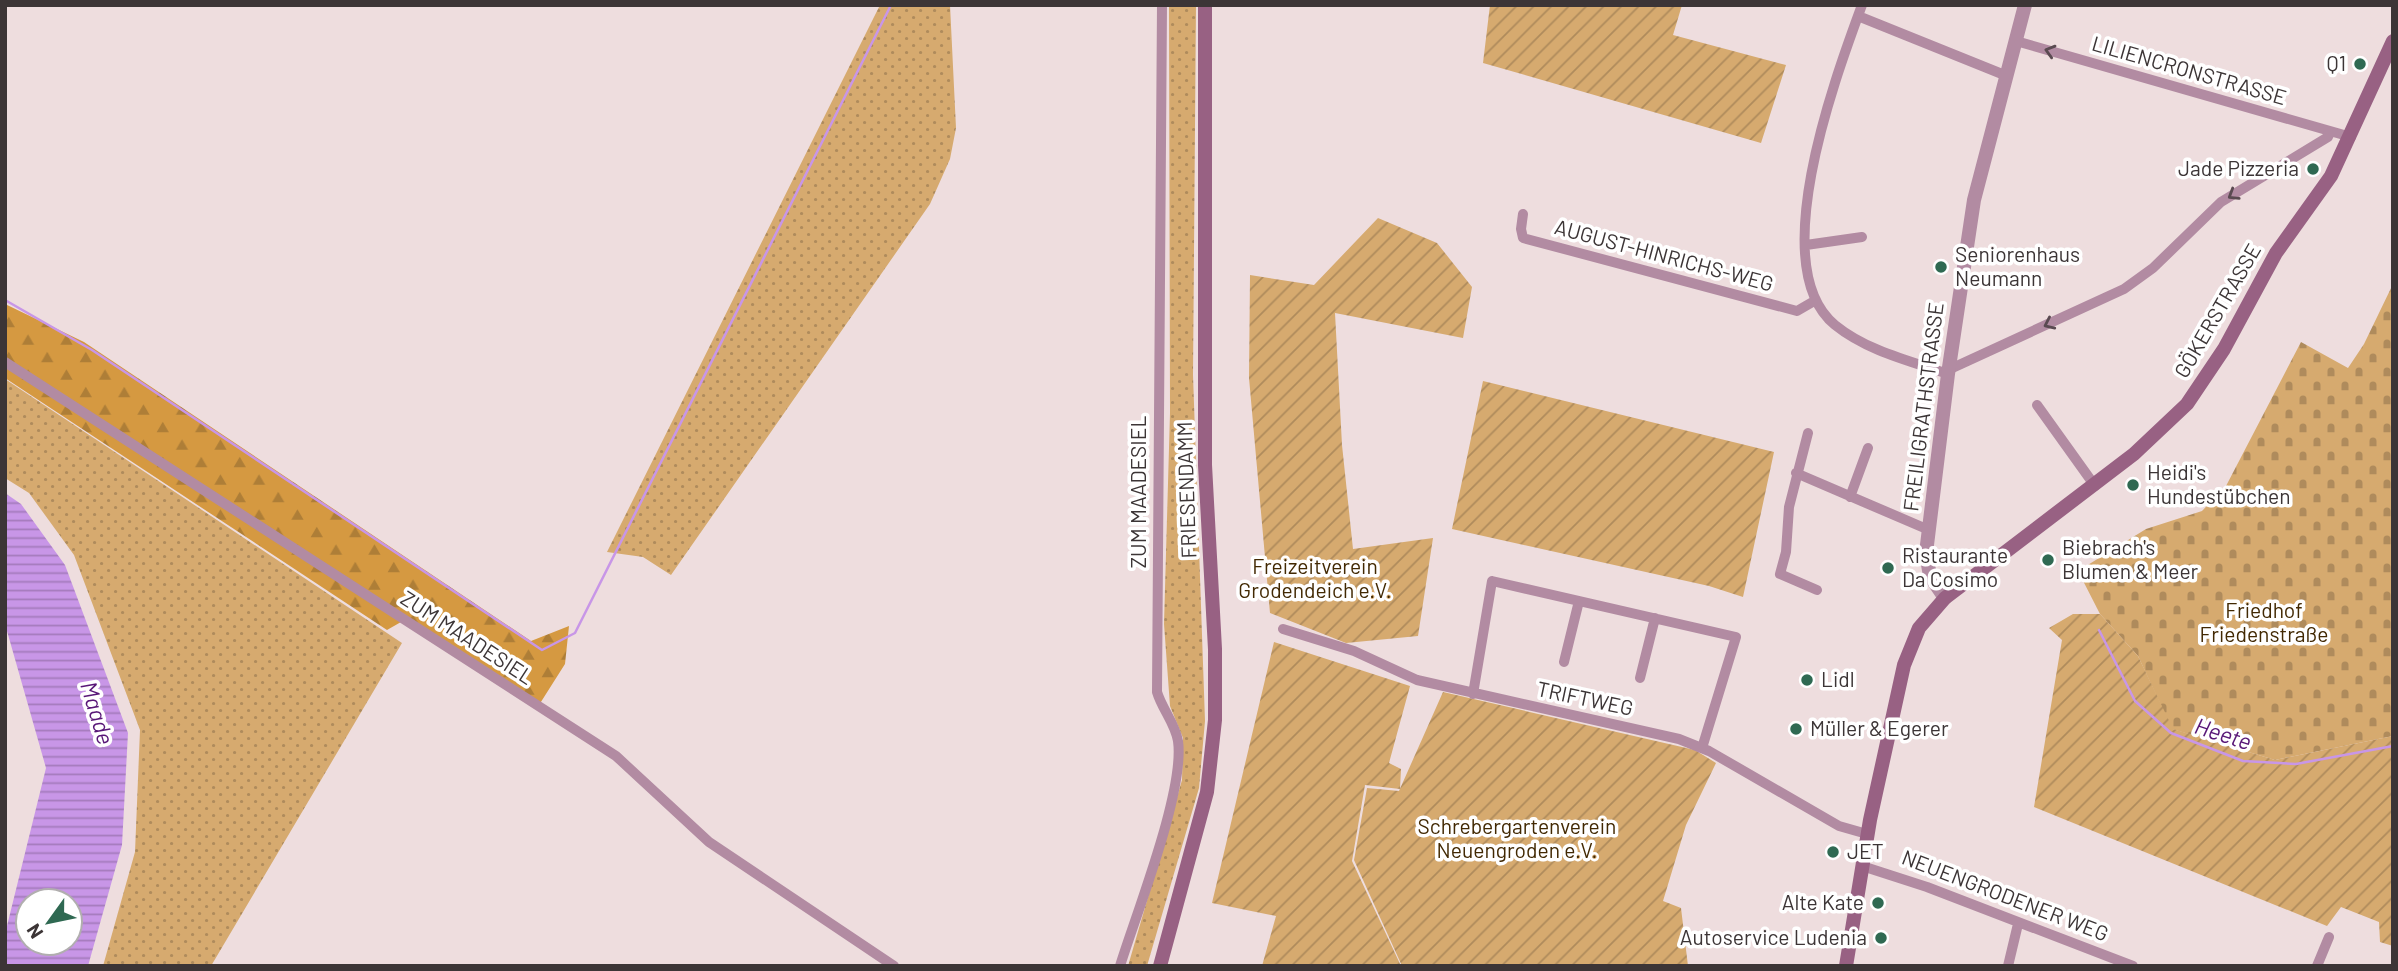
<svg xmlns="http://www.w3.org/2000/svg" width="2398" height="971" font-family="Barlow,sans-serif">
<defs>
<pattern id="grass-dots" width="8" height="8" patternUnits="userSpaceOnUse" patternTransform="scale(1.75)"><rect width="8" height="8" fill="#d6aa6f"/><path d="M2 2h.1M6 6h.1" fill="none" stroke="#af8b5c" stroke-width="1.8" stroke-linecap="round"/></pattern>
<pattern id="forest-firs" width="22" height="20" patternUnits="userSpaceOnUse" patternTransform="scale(1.75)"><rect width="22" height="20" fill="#d59941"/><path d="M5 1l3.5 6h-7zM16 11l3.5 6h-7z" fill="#ae7e37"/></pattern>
<pattern id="cemetery-stones" width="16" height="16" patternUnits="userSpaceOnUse" patternTransform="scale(1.75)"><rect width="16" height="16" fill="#d6aa6f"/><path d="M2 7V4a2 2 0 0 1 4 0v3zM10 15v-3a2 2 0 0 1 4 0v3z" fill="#af8b5c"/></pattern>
<pattern id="garden-furrows" width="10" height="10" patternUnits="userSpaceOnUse" patternTransform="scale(1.75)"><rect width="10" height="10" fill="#d6aa6f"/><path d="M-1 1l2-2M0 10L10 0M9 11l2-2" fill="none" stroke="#af8b5c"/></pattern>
<pattern id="water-rules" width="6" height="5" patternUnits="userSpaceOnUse" patternTransform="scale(1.75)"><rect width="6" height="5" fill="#c896e7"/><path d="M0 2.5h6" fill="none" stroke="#a47bbc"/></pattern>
</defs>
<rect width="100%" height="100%" fill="#eeddde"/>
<!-- grass -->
<path fill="url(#grass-dots)" d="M880,5H950L956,128L950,159L930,204L671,575L643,557L607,552Z
M1169,5H1196L1193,375L1205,721L1199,788L1147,966H1128L1182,780L1183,738L1170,706L1164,624L1170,413Z
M5,379L402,643L211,966H103L135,852L140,730L74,555L29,493L5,478Z"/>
<!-- forest -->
<path fill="url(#forest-firs)" d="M5,304L84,342L531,641L569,626L565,664L539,705L408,618L387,630L5,378Z"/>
<!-- cemetery -->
<path fill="url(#cemetery-stones)" d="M2393,284V736L2275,760L2172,729L2138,656L2100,614L2078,571L2146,529L2202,511L2226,486L2301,342L2348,368L2364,344Z"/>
<!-- garden -->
<path fill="url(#garden-furrows)" d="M1490,5H1682L1673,35L1786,65L1761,143L1483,63Z
M1378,218L1437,243L1472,287L1463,338L1335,313L1342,445L1353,549L1433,538L1418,636L1346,643L1270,613L1249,378L1250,275L1314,285Z
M1483,381L1774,452L1743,597L1709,586L1452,529Z
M2073,614H2100L2138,656L2173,729L2275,760L2393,736V946L2380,942L2379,922L2341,907L2327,926L2034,807L2062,640L2049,628Z
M1274,642L1410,686L1389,763L1401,769L1400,789L1365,785L1352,861L1401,966H1262L1276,916L1212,903Z
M1443,692L1695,750L1716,763L1686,825L1663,901L1681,908L1688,966H1402L1354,860L1367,788L1399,791Z"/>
<!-- water -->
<path fill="url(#water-rules)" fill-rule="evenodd" d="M5,493L21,504L65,565L128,733L122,845L88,966H5V934L46,768L5,624ZM28,901H70V943H28Z"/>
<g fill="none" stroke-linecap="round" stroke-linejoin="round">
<!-- stream -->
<path stroke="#c896e7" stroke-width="2.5" d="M5,300L92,350L542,650L575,633L891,5
M2099,630L2135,701L2171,733L2243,761L2296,764L2393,746"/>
<!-- minor -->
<path stroke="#b28ba2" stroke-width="10" d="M1862,5C1836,76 1764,267 1835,325C1867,351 1910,361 1948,374
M1858,16L2007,76
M2016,41L2351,137
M1523,214L1521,229L1523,238L1797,311L1816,300
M1806,245L1862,237
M5,362L616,756L709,842L894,966
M1948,370L2124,289L2153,268L2221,202L2328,137L2330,132
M2037,405L2095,486
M1808,433L1789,507L1786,552L1780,574L1817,590
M1796,473L1929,530
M1850,497L1868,448
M1283,629L1354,651L1417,680L1679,739L1709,751L1839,826L1867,834
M1564,662L1579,601
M1640,678L1655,618
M1473,694L1492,581L1736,637L1702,748
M1862,866L1927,887L2133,966
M1120,966C1136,914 1185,791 1178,741C1175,723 1162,709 1157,692L1162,5
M2008,966L2018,924
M2317,966L2329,937"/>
<!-- tertiary -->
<path stroke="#b28ba2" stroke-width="14" d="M1945,598L1930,576L1926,553L1948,374L1974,200L2025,5"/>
<!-- secondary -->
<path stroke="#986183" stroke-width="14" d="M1160,966L1207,792L1215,720V649L1205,465V5
M1846,966L1870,820L1904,665L1919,628L1945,598L2134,454L2187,404L2224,349L2276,253L2331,176L2393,41"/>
</g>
<!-- one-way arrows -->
<defs><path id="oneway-chevron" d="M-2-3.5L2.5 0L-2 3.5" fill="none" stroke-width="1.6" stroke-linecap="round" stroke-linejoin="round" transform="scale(1.75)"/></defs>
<g stroke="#5a4a51">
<use href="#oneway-chevron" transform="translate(2050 51) rotate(-164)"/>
<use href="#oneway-chevron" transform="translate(2233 195) rotate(148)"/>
<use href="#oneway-chevron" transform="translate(2049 324) rotate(155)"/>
</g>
<!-- markers -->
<g fill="#2f6952" stroke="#fff" stroke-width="2.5">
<circle cx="2360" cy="64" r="7"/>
<circle cx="2313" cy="169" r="7"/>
<circle cx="1941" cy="267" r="7"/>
<circle cx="2133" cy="485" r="7"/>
<circle cx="2048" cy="560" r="7"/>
<circle cx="1888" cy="568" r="7"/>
<circle cx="1807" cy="680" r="7"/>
<circle cx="1796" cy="729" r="7"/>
<circle cx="1833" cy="852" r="7"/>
<circle cx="1878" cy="903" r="7"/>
<circle cx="1881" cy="938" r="7"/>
</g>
<g text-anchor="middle" stroke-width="7" stroke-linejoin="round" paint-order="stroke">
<!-- poi labels -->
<g font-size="21" fill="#3c3536" stroke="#fff" text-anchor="start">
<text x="2346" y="71" text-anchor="end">Q1</text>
<text x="2299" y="176" text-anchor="end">Jade Pizzeria</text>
<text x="1955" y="262">Seniorenhaus<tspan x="1955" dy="24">Neumann</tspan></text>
<text x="2147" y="480">Heidi's<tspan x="2147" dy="24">Hundestübchen</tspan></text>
<text x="2062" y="555">Biebrach's<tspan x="2062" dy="24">Blumen &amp; Meer</tspan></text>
<text x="1902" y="563">Ristaurante<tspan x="1902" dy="24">Da Cosimo</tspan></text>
<text x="1821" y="687">Lidl</text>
<text x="1810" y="736">Müller &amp; Egerer</text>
<text x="1847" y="859">JET</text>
<text x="1864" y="910" text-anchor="end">Alte Kate</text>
<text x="1867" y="945" text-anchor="end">Autoservice Ludenia</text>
</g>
<!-- street labels -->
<g font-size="21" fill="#3c3536" stroke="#fff">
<text transform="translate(2189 71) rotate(16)" y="7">LILIENCRONSTRASSE</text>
<text transform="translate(1664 256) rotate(15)" y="7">AUGUST-HINRICHS-WEG</text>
<text transform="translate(2218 311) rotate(-60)" y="7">GÖKERSTRASSE</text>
<text transform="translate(1924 407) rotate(-83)" y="7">FREILIGRATHSTRASSE</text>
<text transform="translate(1187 490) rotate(-92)" y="7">FRIESENDAMM</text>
<text transform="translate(1139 492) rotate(-90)" y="7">ZUM MAADESIEL</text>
<text transform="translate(467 638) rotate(33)" y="7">ZUM MAADESIEL</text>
<text transform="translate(1585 699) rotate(12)" y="7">TRIFTWEG</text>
<text transform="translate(2005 896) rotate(21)" y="7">NEUENGRODENER WEG</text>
</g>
<!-- park labels -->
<g font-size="21" fill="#422903" stroke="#fff">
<text x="1315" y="574">Freizeitverein<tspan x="1315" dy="24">Grodendeich e.V.</tspan></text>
<text x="2264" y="618">Friedhof<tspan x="2264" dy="24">Friedenstraße</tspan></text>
<text x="1517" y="834">Schrebergartenverein<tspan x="1517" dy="24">Neuengroden e.V.</tspan></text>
</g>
<!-- water labels -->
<g font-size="23" font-style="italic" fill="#581777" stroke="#fff">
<text transform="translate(97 713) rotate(73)" y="8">Maade</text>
<text transform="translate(2223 734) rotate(18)" y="8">Heete</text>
</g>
</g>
<!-- border -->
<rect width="2398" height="971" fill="none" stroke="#3c3536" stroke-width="14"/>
<!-- north arrow -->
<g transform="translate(49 922) rotate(237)"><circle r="33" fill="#ffffff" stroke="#b1aeaf" stroke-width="2"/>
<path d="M0-5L12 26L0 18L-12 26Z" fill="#2f6952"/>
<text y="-10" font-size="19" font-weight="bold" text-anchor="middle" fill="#3c3536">N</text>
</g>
</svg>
